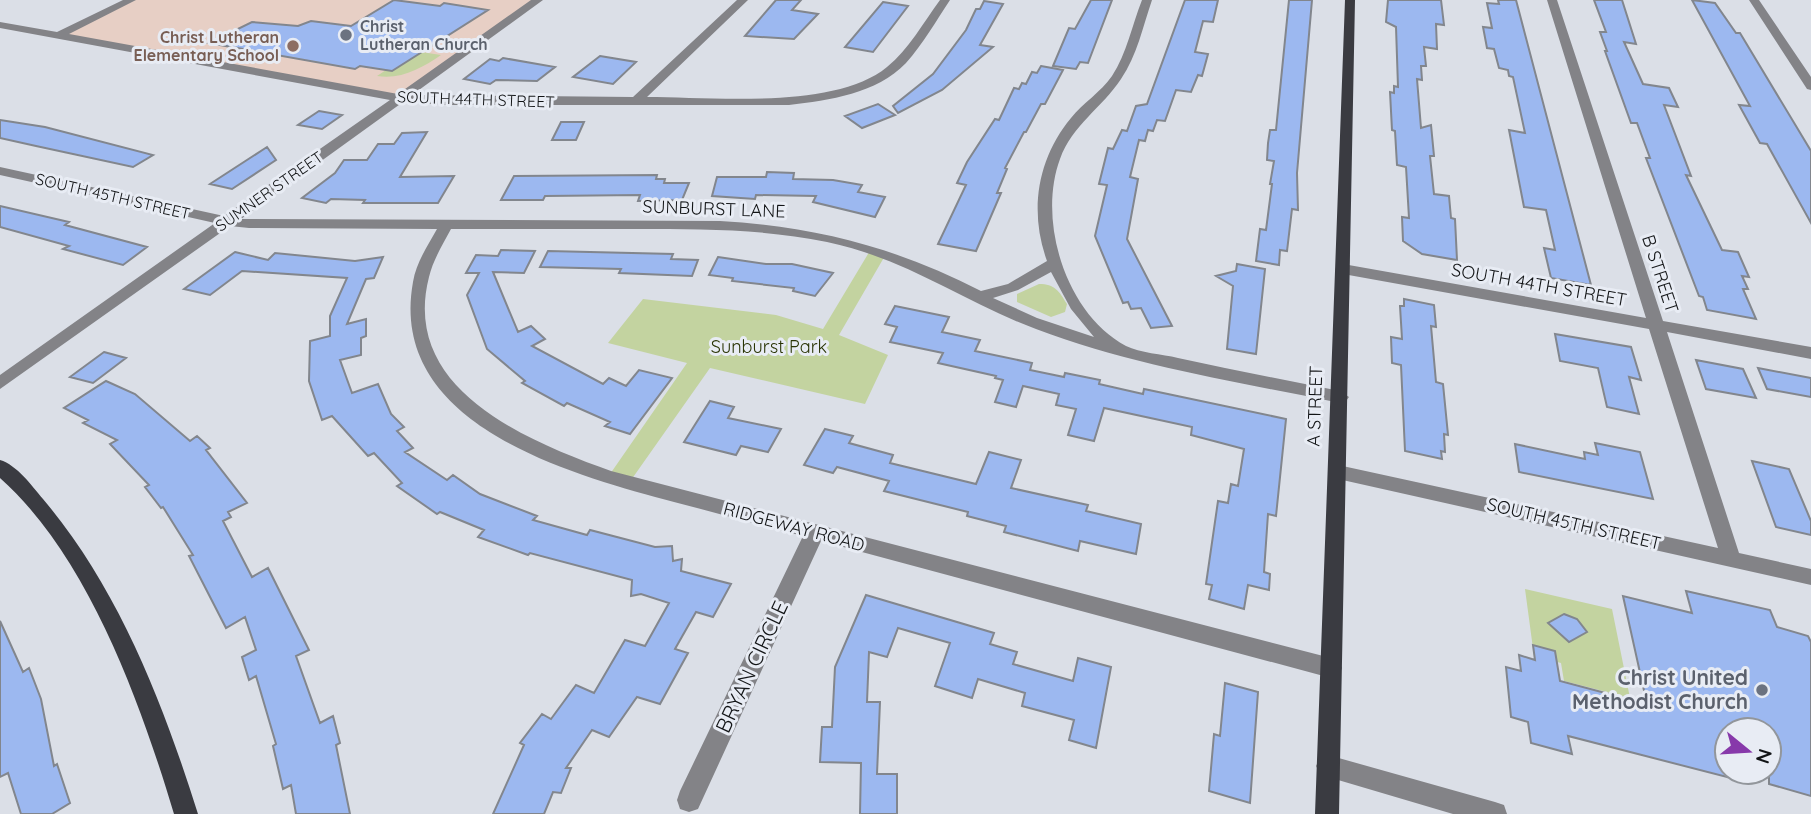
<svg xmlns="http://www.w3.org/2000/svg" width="1811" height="814" font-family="Quicksand,sans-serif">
<rect width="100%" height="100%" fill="#dbdfe7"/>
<!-- education -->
<path fill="#e7cfc5" d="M131,0H538L400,98L57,36Z"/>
<!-- green -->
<path fill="#c3d3a0" d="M421,52L441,55C422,68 401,80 377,76L386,70L392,71Z
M871,249L886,254L839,335L888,355L865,404L710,368L629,483L608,477L687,363L608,343L643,299L776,315L823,329Z
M1039,284C1055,284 1059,291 1067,304L1065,312L1051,317L1017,302V294Z
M1525,589L1612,609L1630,698L1564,681L1561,663L1534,656Z"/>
<!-- building -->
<path fill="#9cb8f0" stroke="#82868d" stroke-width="2" d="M394,0L440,6L444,3L488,10L392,71L360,66L355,69L209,43L252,22L298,26L311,21L351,26Z
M776,0H801L792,10L818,14L794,39L745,36Z
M1091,0H1112L1088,63L1080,62L1076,69L1053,66L1069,28L1075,29Z
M1185,0H1218L1213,22L1203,21L1195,52L1208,54L1202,76L1198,75L1191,92L1176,90L1165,121L1157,120L1153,131L1148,130L1145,141L1139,140L1130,177L1138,179L1127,239L1172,326L1151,328L1141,308L1131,309L1128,302L1123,303L1095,236L1107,185L1099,184L1108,148L1113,149L1122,130L1127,131L1136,106L1147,104Z
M1289,0H1312L1297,173L1298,210L1292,209L1287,251L1280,250L1279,265L1256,261L1260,229L1266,230L1272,184H1270L1274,161L1267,160L1268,143L1270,130H1276Z
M1388,0H1441L1444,25L1436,24L1437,49L1424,47L1426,66H1421L1422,80L1417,79L1421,128L1431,125L1434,156H1430L1434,194L1449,196L1451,218L1455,219L1457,260L1422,254L1403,241L1402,217L1409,218L1406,167L1397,165L1395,131L1392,130L1390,92L1394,93V86L1398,87L1396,27L1386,22Z
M1498,0H1516L1591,285L1551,278L1544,248L1555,250L1546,210L1524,207L1509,130L1525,133L1513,77L1509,76L1508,70L1499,68L1494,49L1487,48L1483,27L1492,28L1487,3L1499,4Z
M1594,0H1622L1636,44L1624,42L1643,84L1669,88L1678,107L1664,105L1691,176L1686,175L1722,250L1738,252L1749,277L1742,276L1748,289H1743L1756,319L1707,310L1703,297L1699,296L1646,158H1650L1637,123H1631L1605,51H1607L1600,32H1606Z
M1692,0L1715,3L1736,33H1740L1811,151V223L1767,144L1760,143L1739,105L1750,106Z
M984,1L1003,4L980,45L993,47L942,90L898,113L893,106L933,74L966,30L976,9H980Z
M883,2L908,6L873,52L845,47Z
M600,56L636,62L613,84L573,77Z
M503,58L555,67L537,81L496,80L490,84L464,79L490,59L499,61Z
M1041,66L1063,70L1045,104H1041L1026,132H1024L1005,168L1007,169L997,193H1001L976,251L938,244L966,185L957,183L967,162L995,119L999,120L1014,88L1019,89L1022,83L1026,84L1032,72L1037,73Z
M878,104L895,115L862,128L845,116Z
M319,111L342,115L322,129L298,125Z
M0,120L45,127L153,155L133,167L36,146L0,138Z
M561,122H584L576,140H552Z
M427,132L400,177L454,176L438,203H363L365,200L331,199L326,203L302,198L335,173L344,160H367L378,144H394L402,133Z
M267,147L276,160L232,189L210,184Z
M767,172L794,173L793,179L833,180L862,185L858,192L885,197L875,217L813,202L816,196L756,195L755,199L712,196L717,177H766Z
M657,175L656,179H665L664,183H689L682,200L638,201L640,195L545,196L543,200H501L514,176Z
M0,206L69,222L65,225L147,247L123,265L63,249L69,246L0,227Z
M501,250L535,251L524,273L493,272L518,332L531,326L545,339L532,346L603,384L609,378L626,386L639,370L672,378L630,434L605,426L610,422L567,403L564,406L522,383L525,381L487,349L467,295L479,273H466L476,255L498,256Z
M548,251L673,254L671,259L698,260L692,276L619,273L621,269L540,267Z
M235,252L268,260L275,253L355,261L383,257L374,278L366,279L347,324L366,319V336L361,338V355L340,360L352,393L378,384L391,414L404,427L397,431L413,448L405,452L447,480L453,475L480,494L537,516L533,520L587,535L590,530L655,547L672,546L673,561L682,559L681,571L731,584L713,617L696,612L675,649L688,653L660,704L637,697L609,737L592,730L566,768H571L561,793L553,792L544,814H493L524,745L520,743L542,714L551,719L576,685L594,693L625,640L645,646L669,603L641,594L631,596L632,580L530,553L528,555L478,537L484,530L440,512L437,514L397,486L402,483L374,453L368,456L332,416L322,420L309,381L310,341L330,336V316L347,278L242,271L210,295L184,289Z
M718,257L766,264H792L833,273L815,296L793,291L794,288L732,281L733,278L709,275Z
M1237,264L1265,269L1256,354L1227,349L1233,286L1216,276L1236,271Z
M1404,299L1434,305L1436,327L1431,326L1436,382L1443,384L1448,435L1444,434L1445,452L1441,451L1442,459L1405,451L1401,365L1392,363L1391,337L1402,339L1400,306H1404Z
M895,306L949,317L942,332L980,340L975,351L1032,363L1030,370L1064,377L1065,373L1100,380L1099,384L1143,394L1144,389L1286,419L1276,516L1268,514L1264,572L1270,574L1269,590L1248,585L1244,609L1209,599L1212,585L1206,584L1218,501L1228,503L1231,484L1238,486L1244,449L1191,435L1192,427L1104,408L1094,441L1068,435L1076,409L1056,405L1059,394L1023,386L1016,407L995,402L1003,380L995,378L996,376L938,363L943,353L890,342L897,327L885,324Z
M1555,334L1631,347L1641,380L1629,377L1639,414L1607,407L1598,368L1560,361Z
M104,352L126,358L93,383L70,377Z
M1696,360L1743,369L1756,398L1706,389Z
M1758,368L1811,378V397L1767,389Z
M106,381L135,394L190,441L197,436L210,448L206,450L247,503L228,512L231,517L223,521L252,577L268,568L309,650L296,656L320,723L333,716L340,743L336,745L350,814H296L291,785L283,789L273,746L276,744L256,676L249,680L242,657L256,650L245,617L226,628L189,556L193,555L163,507L161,508L145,487L149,485L110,444L117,440L83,423L88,420L64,408Z
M710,401L734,407L728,418L781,429L768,452L741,446L736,455L684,442Z
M825,429L853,436L849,443L893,455L890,463L976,484L989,452L1021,460L1011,488L1088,505L1086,511L1141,524L1136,554L1080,541L1078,551L1004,532L1006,526L967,516L968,512L884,491L889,481L837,467L833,473L804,465Z
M1595,443L1640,452L1653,499L1519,472L1515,444L1585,459L1584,452L1598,455Z
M1752,461L1789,469L1811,521V535L1776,527Z
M1686,591L1770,610L1777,627L1808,636L1811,642V796L1769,784V730H1727V777L1568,736L1572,754L1531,743L1528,722L1511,717L1506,667L1521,671L1519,655L1535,660L1533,645L1555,651L1560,681L1647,704L1623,596L1692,613Z
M866,595L994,633L990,644L1017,652L1013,664L1073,681L1078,658L1111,667L1096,748L1069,740L1074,720L1022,706L1025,693L978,679L972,698L935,686L950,643L898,628L887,657L869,652L867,702H880L877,774H897V814H860L861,763L820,762L822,727H832L835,667Z
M1564,614L1577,619L1587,632L1569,642L1548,623Z
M0,621L23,672L29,668L41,699L54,766L57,764L70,803L52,814H21L8,773L0,777Z
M1225,683L1258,692L1250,803L1209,791L1214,734L1220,736Z"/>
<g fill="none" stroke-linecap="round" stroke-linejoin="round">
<!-- minor -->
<path fill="#838387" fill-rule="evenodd" d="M123,0H136L69,34L398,94L531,0H543L412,95L633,97L737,0H748L647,97C712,97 835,110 887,67C909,49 923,23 940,0H950C936,21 923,44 906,63C876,94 830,100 789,105H447L403,102L241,219L720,221C814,226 898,248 981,291L1008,284L1047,261C1029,212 1037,159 1071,118C1083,103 1101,92 1112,76C1127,53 1132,25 1142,0H1152C1143,26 1137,56 1121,79C1102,108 1072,125 1060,159C1037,221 1066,314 1126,346C1140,353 1162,354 1178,358C1232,370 1286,380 1340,391L1349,397L1346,401L1340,403C1238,382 1134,366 1036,329C963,302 908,259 827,242C764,229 701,229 637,229C575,229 513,229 451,229C443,244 433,260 429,277C400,390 528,441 611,471L1331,658L1339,661L1342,668L1339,675L1331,678L821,541L698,809L689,812L680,809L677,800L680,791L803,536C760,525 717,513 674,502C570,474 387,425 413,282C416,263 428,245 437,229L249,228L230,226L0,389V375L215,223L0,175V167L224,216L390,100L0,28V22L57,32ZM1051,272L1071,309L1094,337L1037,318L993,298L1018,290Z
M1547,0H1557L1663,321L1811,347V359L1667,332L1739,553L1811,569V585L1338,479L1331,477L1329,472L1331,467L1338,465L1718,548L1649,329L1343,274L1335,269L1343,264L1646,318Z
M1749,0H1759L1811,77V90L1807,89Z
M1328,755L1495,802L1504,805L1507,814H1453L1328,777L1320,774L1316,766L1320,758Z"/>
<!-- major -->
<path fill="#3a3b41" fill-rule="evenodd" d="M1345,0H1355L1339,814H1315Z
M0,460C17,465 32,486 43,499C119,589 163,703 198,814H174C141,704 88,556 0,478Z"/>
</g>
<!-- markers -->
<g fill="#6b7280" stroke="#e8ecf4" stroke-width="2.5">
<circle cx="346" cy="35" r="7"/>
<circle cx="1762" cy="690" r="7"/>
</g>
<circle fill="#8d6e63" stroke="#e8ecf4" stroke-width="2.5" cx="293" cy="46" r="7"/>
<g text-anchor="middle" stroke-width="6" stroke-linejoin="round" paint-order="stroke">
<!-- far-worship labels -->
<g font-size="16" font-weight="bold" fill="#5b616d" stroke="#e8ecf4" text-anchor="start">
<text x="360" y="32">Christ<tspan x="360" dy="18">Lutheran Church</tspan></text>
</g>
<!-- far-education labels -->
<g font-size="16" font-weight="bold" fill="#785e54" stroke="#e8ecf4" text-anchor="end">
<text x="279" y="43">Christ Lutheran<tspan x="279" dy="18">Elementary School</tspan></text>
</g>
<!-- far-street labels -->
<g font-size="16" fill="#121416" stroke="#e8ecf4">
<text transform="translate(476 99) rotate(2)" y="6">SOUTH 44TH STREET</text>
<text transform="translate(269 191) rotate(-35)" y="6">SUMNER STREET</text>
<text transform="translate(113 196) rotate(13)" y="6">SOUTH 45TH STREET</text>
</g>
<!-- street labels -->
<g font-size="18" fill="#121416" stroke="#e8ecf4">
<text transform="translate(714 209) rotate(2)" y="6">SUNBURST LANE</text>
<text transform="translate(1660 274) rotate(72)" y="6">B STREET</text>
<text transform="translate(1539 285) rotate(10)" y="6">SOUTH 44TH STREET</text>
<text transform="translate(1315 406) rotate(-88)" y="6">A STREET</text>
<text transform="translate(1574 524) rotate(13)" y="6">SOUTH 45TH STREET</text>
<text transform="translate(794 527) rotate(15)" y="6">RIDGEWAY ROAD</text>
</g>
<!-- park labels -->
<g font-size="18" fill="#293404" stroke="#e8ecf4">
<text x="769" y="353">Sunburst Park</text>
</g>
<!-- near-street labels -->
<g font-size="21" fill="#121416" stroke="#e8ecf4">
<text transform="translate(752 667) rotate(-65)" y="7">BRYAN CIRCLE</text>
</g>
<!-- near-worship labels -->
<g font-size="21" font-weight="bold" fill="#5b616d" stroke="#e8ecf4" text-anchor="end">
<text x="1748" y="685">Christ United<tspan x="1748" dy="24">Methodist Church</tspan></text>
</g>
</g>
<!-- north arrow -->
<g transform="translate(1748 751) rotate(108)"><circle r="33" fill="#e8ecf4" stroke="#92969b" stroke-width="2"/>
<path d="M0-5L12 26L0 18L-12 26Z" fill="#8739aa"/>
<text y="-10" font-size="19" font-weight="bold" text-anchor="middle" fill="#121416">N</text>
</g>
</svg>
